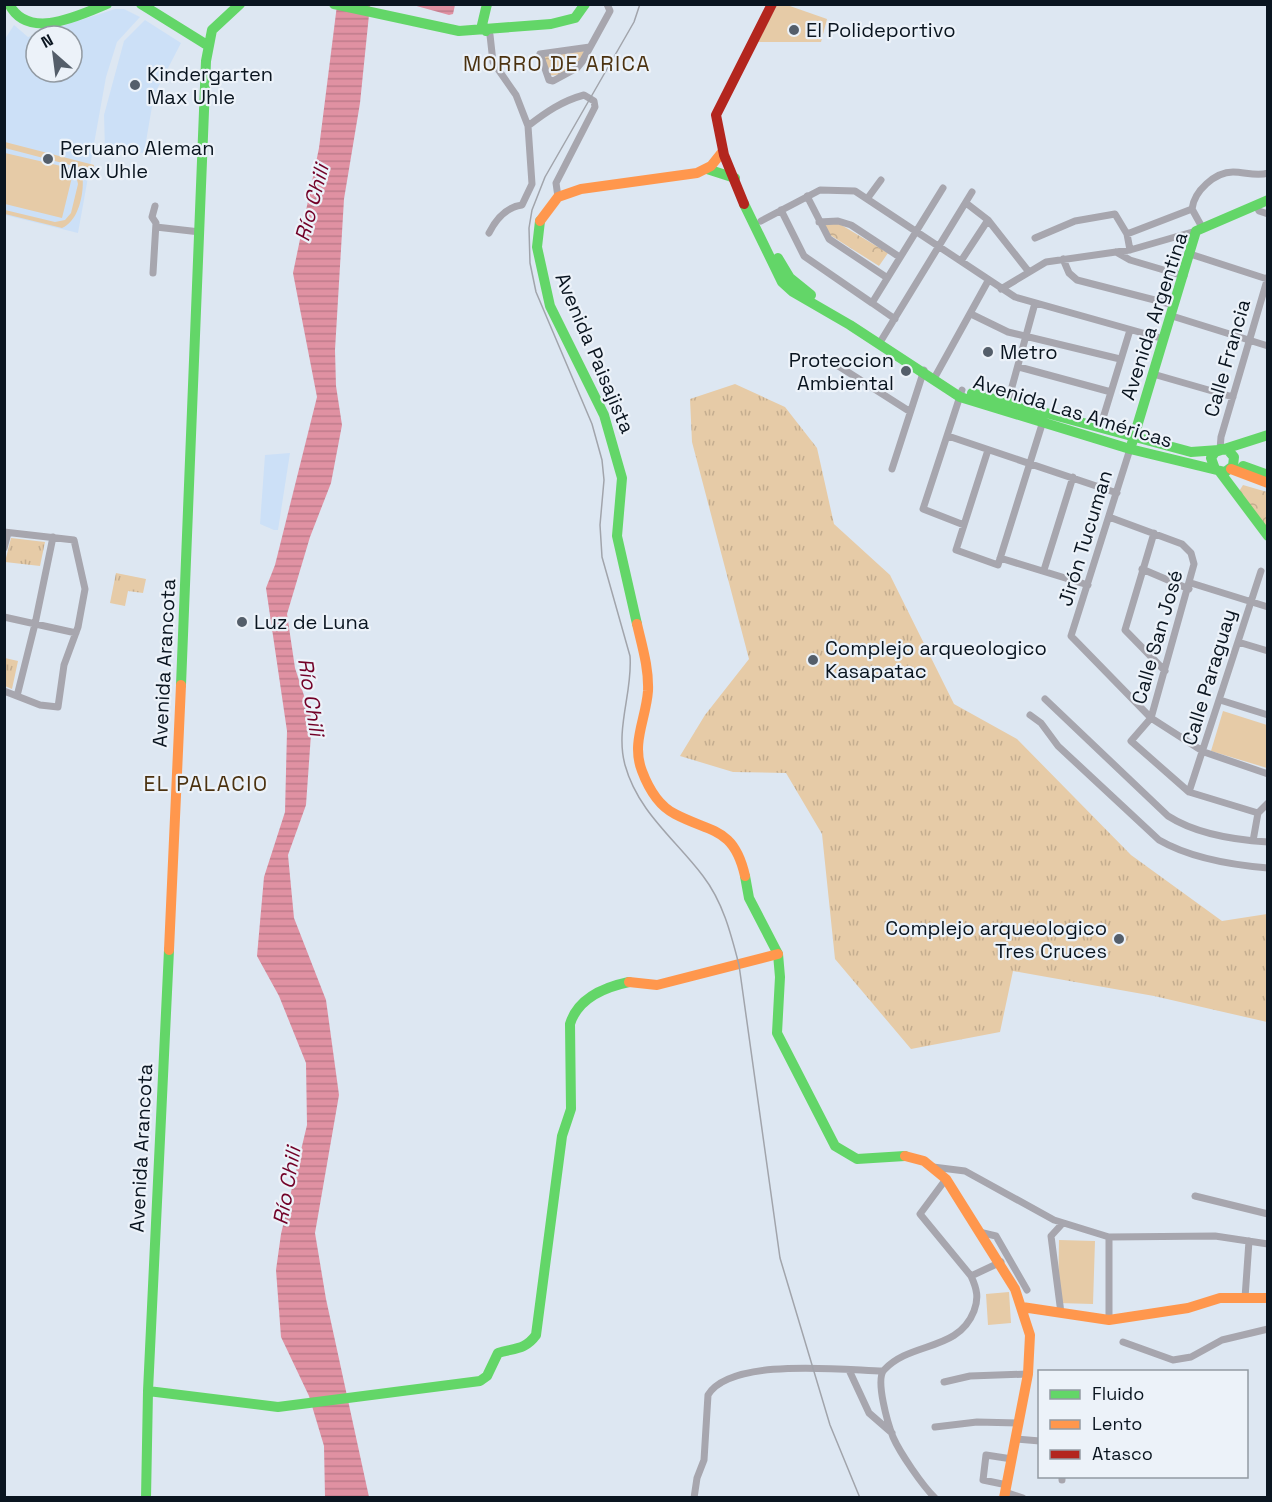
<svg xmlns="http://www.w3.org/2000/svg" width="1272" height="1502" font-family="'Space Grotesk',sans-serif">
<defs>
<pattern id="grass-tufts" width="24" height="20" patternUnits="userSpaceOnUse" patternTransform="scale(1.5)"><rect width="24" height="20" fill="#e6cba7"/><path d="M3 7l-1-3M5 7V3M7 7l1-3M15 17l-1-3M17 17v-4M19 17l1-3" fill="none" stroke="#c4ad8f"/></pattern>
<pattern id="park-crowns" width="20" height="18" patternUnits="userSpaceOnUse" patternTransform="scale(1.5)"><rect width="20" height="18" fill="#e6cba7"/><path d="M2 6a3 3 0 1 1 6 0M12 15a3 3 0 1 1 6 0" fill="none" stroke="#c4ad8f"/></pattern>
<pattern id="water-rules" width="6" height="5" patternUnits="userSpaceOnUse" patternTransform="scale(1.5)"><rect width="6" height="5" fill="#e091a2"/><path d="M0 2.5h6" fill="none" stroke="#bf7c8b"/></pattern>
</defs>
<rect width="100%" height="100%" fill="#dde7f2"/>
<!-- built -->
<path fill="#cce0f7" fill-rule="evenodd" d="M115,9H124L140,17L117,42L106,77L78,233L5,215V39L14,25L28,37ZM36,36H72V72H36Z
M145,20L181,43L154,95L144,153L105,149L104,115L124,41Z
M290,453L278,530H274L260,524L265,455Z"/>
<!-- grass -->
<path fill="url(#grass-tufts)" d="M735,384L785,407L817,448L834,524L890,575L954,704L1017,739L1131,855L1222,921L1267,914V1022L1154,996L1013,971L1000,1032L911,1049L835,959L822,834L786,773L733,772L680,756L705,715L749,659L692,442L690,399Z
M11,538L45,542L40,566L5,562Z
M116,573L146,579L143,593L128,591L125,606L110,603Z
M5,658L18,661L12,689L5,686Z"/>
<!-- park -->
<path fill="url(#park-crowns)" d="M584,50C583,64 565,77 550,75L544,57L547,54Z
M822,223H838L888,253L879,266L830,235Z
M1243,485L1267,492V532L1238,493Z"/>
<!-- garden -->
<path fill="#e6cba7" d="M777,5H787L827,19L821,42H758Z
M5,142L94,165L93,169L81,167C86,185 81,220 62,228L5,214V210L55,222L65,220L71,213L78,184L74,166L5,148Z
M5,153L74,169L62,218L5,204Z
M1223,711L1267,725V768L1211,751Z
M1059,1240L1095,1241L1093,1304L1058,1303Z
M1009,1292L1011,1323L988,1325L986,1294Z"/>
<!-- water -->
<path fill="url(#water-rules)" d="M337,5H370L360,103L344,199L335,350L336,386L342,425L331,483L310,537L287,614L295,668L312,720L306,805L288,855L294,918L326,1000L339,1095L315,1233L326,1299L369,1497H325L324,1446L309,1396L281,1337L276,1270L281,1234L307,1125L306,1063L279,996L257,956L264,877L285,812L287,731L266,588L275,565L317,397L293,273L319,148Z
M413,5H455L453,14L449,15Z"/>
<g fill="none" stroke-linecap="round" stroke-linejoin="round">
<!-- street -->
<path stroke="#a7a6ae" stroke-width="7" d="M486,31L490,35L493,62L516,95L528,126L532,184L522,205C507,207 496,219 489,233
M590,47L540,54L549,80L553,81L577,68L582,62L610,11L607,4
M528,126C546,112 562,101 584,95L594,101L595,107L556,183L558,197
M807,196L829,239L886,277
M867,199L881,180
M966,203L988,220L1029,272
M1256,205L1259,211L1268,214
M1192,209C1194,191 1215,172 1233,172C1245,172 1257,177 1268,173
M781,210L804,256L872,303
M761,221L820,190L855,191L1015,297L1164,339
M819,222L838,221L851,225L898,256
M156,227L200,232
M1127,234L1192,209L1203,229
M1035,238L1075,221L1115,214L1127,234L1130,250
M1116,252L1130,260L1184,276
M1190,254L1267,279
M1063,259L1069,273L1077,280L1174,305
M961,261L988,220
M153,273L156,223L152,217L155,206
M1001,289L1046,262L1130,250L1196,231
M971,314L1008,332L1120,359
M1172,316L1268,346
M895,319L872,303L943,188
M879,344L972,192
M829,360L909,411
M1019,367L1111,392
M1153,374L1233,397
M936,375L988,281
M962,390L923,509L964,525
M1007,405L1035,303
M1100,428L1130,330
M948,436L1117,493
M1130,449L1071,636L1151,718L1204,752L1268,774
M1220,449L1221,437L1268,277
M988,450L956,550L998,565L1044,418
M892,469L924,370
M1109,517L1182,544L1191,553L1194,564L1151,718L1131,741L1189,792L1258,813
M4,532L74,540L85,589L78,627L64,665L58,707L40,705L4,691
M1154,533L1125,630L1165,671
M4,548L8,533
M1000,558L1088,585
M1142,569L1189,589
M1044,570L1073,477
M1191,583L1268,607
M4,617L76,633
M1238,642L1268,651
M17,696L35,624L53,537
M1045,699L1168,816C1196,834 1235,840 1268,842
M1220,700L1268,715
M1030,715L1041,723L1058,746L1159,840C1190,858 1232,865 1268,868
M1189,792L1261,571
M1253,841L1258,813L1268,803
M933,1167L965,1171L1054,1220L1109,1237L1215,1236L1268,1244
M1195,1196L1268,1214
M979,1232L996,1236L1027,1290
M1109,1237V1320
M971,1276L1001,1262
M1245,1298L1249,1241
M1061,1313L1051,1236L1062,1224
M1123,1342L1173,1360L1191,1357L1222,1340L1268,1329
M849,1370L869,1413L892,1433
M944,1382L970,1376L1028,1374
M935,1427L977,1422L1018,1423
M1016,1439L1040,1441
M1062,1480V1476
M1007,1485L983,1480L986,1455L1012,1459
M1005,1492L1023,1498
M694,1498L697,1478L704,1460L708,1395C731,1357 843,1370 883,1371
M935,1498C922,1485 900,1453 893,1437C888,1424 875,1380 884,1370C911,1341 958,1352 974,1311C979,1298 977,1289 971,1276L920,1214L946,1179"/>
<!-- fast -->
<path stroke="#63d668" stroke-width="10" d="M9,4C28,41 78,16 107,4
M141,4L207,45
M334,4L459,31L551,24L575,18L585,4
M486,31L482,25L487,4
M707,169L735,178
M744,204L782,282L793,292L850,325L960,397L1130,449L1225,472L1233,466L1234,457L1228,450L1220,449
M540,221L537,247L550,306L604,415L622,478L617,536L637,624
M778,258L790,278L811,295
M972,393L1191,452L1219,450
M1132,443L1196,231L1268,200
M1243,466L1268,475
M1215,469L1211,458L1215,452L1268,435
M1220,472L1268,536
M181,685L206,61L212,30L240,4
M745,876L749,898L778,954L780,977L777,1033L835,1146L857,1159L905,1156
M148,1391L278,1407L480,1381L487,1376L498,1353C515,1348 525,1350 536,1335L562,1136L571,1109L570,1024C578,998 605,987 629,982
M146,1498L148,1391L169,950"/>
<!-- slow -->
<path stroke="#ff974d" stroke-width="10" d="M540,221L558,197L581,189L697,173L711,166L723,151
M1231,469L1268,483
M637,624C642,646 649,668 648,691C646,719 631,743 642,771C648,787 659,806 675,814C711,833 734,827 745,876
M169,950L181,685
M629,982L657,985L778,954
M905,1156L924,1161L946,1179L1015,1289L1030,1335L1028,1374L1004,1498
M1022,1307L1109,1320L1188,1308L1220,1298H1268"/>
<!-- jam -->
<path stroke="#b3261e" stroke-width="10" d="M744,204L724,155L716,115L772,4"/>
<!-- rail -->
<path stroke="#a1a4ab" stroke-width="1.5" d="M640,4L634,22L545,177L532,210L529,228L530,263L536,292L592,424L602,460L604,480L600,525L602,557L630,656C633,691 615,729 625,765C638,812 675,839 703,876C723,902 731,934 739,965L780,1258L830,1425L860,1498"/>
</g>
<!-- markers -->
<g fill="#545e6a" stroke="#ecf2f9" stroke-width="2">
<circle cx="794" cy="30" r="6"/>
<circle cx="135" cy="85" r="6"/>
<circle cx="48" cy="159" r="6"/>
<circle cx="988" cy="352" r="6"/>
<circle cx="906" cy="371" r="6"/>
<circle cx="242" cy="622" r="6"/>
<circle cx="813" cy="660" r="6"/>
<circle cx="1119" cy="939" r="6"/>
</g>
<g text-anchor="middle" stroke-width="4.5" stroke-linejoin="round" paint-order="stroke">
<!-- poi labels -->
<g font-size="20" fill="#0a1520" stroke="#ecf2f9" text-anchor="start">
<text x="806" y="37">El Polideportivo</text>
<text x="147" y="81">Kindergarten<tspan x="147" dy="23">Max Uhle</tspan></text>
<text x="60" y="155">Peruano Aleman<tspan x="60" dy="23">Max Uhle</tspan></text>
<text x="1000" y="359">Metro</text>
<text x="894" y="367" text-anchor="end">Proteccion<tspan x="894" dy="23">Ambiental</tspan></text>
<text x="254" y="629">Luz de Luna</text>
<text x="825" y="655">Complejo arqueologico<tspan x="825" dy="23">Kasapatac</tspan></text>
<text x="1107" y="935" text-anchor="end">Complejo arqueologico<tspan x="1107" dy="23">Tres Cruces</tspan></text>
</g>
<!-- street labels -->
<g font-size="20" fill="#0a1520" stroke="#ecf2f9">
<text transform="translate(1154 316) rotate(-72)" y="7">Avenida Argentina</text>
<text transform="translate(595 353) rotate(67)" y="7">Avenida Paisajista</text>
<text transform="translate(1227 358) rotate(-74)" y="7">Calle Francia</text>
<text transform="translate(1073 411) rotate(17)" y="7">Avenida Las Américas</text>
<text transform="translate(1085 538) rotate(-73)" y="7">Jirón Tucuman</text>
<text transform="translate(1157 637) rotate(-74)" y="7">Calle San José</text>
<text transform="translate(164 663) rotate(-87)" y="7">Avenida Arancota</text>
<text transform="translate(1209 677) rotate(-73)" y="7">Calle Paraguay</text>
<text transform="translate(141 1148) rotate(-87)" y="7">Avenida Arancota</text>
</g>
<!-- neighbourhood labels -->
<g font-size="21" letter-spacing="1.5" fill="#4b3210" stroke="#ecf2f9">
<text x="557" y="71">MORRO DE ARICA</text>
<text x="206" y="791">EL PALACIO</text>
</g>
<!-- water labels -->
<g font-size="21" font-style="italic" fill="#720027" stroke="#ecf2f9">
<text transform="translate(312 203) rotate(-75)" y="7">Río Chili</text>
<text transform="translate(311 697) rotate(81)" y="7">Río Chili</text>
<text transform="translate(287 1186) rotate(-80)" y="7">Río Chili</text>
</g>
</g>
<!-- border -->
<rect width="1272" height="1502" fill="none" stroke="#0a1520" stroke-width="12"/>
<!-- legend -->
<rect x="1038" y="1370" width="210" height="108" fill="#ecf2f9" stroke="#929aa2" stroke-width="1.5"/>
<rect x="1050" y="1390" width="30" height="9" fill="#63d668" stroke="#929aa2" stroke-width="1.5"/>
<text x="1092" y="1400" font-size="18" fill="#0a1520">Fluido</text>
<rect x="1050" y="1420" width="30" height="9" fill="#ff974d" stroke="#929aa2" stroke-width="1.5"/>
<text x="1092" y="1430" font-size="18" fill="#0a1520">Lento</text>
<rect x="1050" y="1450" width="30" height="9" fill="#b3261e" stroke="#929aa2" stroke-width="1.5"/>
<text x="1092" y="1460" font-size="18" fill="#0a1520">Atasco</text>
<!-- north arrow -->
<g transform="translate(54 54) rotate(332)"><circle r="28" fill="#ecf2f9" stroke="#929aa2" stroke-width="1.5"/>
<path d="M0-4.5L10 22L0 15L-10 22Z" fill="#545e6a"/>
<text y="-9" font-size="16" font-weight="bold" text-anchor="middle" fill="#0a1520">N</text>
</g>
</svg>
